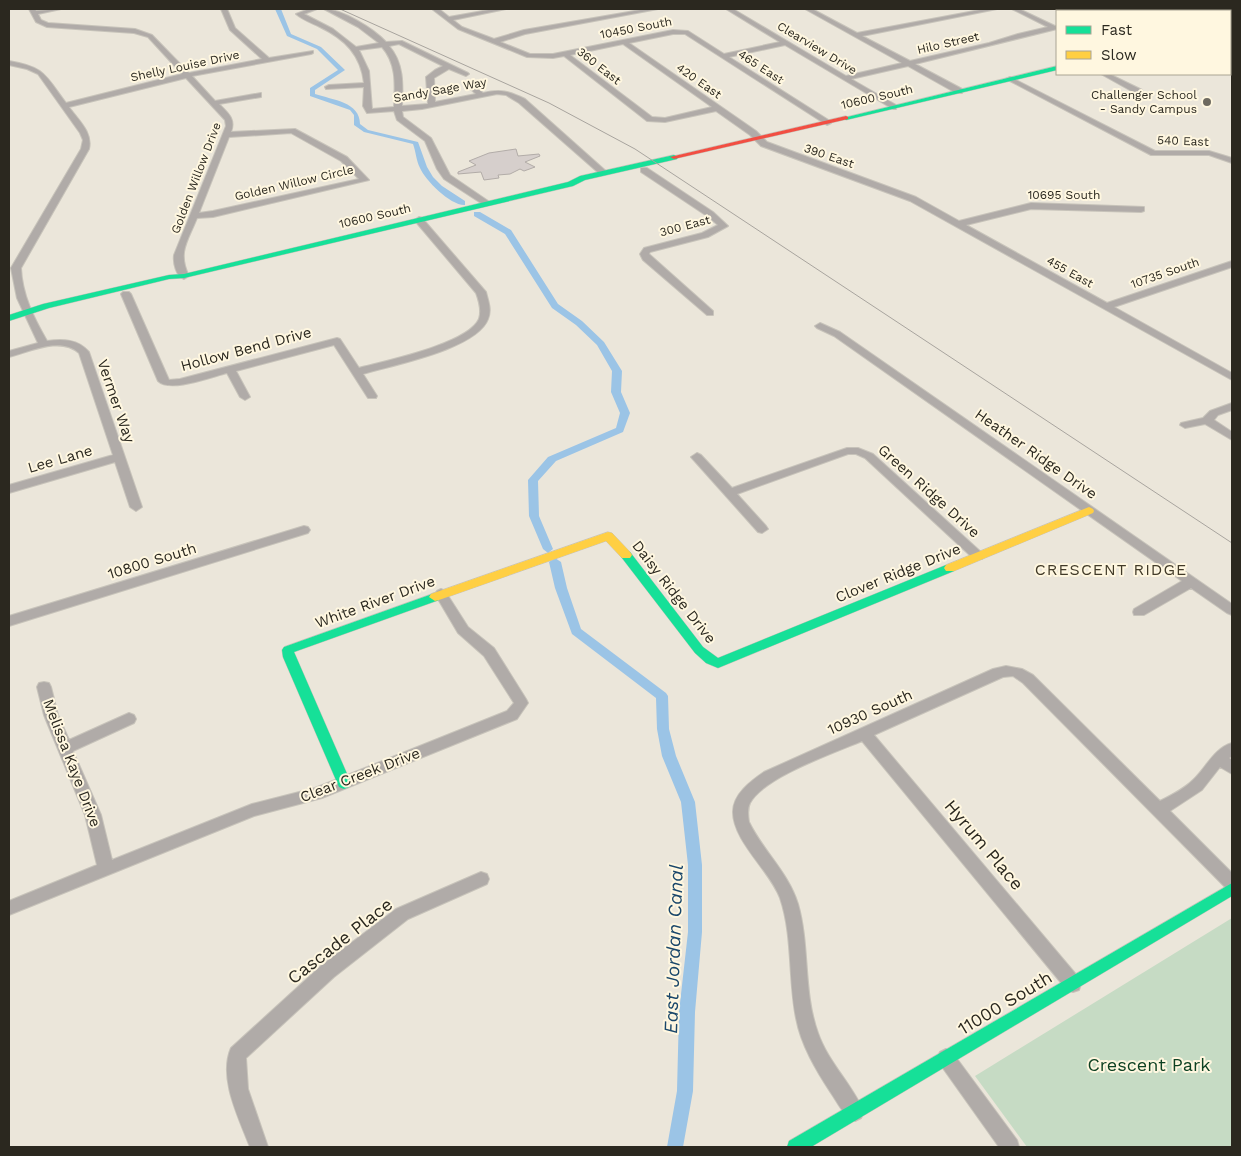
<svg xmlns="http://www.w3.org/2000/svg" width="1241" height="1156" font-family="'Work Sans',sans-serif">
<rect width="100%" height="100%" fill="#ebe6da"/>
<!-- green -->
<path fill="#c6dbc4" d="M1232,918V1147H1027L975,1076Z"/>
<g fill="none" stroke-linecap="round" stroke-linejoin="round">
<!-- canal -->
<path fill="#9bc4e6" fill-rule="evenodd" d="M275,9H281L291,34L321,47L345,70L315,90V94C333,100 360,102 360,124L368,130L418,142L427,167L433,177L442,186L465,201V205C451,206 425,180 420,168C416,160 416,152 413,144L364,132L354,125V115L350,110L310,96V88L338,70L317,49L287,36Z
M474,212H480L511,230L558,304L582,321L604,342L622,371L621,392L630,413L623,432L556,461L538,481L539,516L553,549L548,553L543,549L529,516L528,480L548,457L616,428L620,413L611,392L612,371L597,345L576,325L552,308L505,234L474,216Z
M555,558L561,562L567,588L581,629L666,693L668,696L669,729L676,756L695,802L702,865V932L695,1012L693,1091L683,1147H667L677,1091L679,1012L688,932V865L681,802L662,756L657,729L656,698L572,634L555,588L549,562Z"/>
</g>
<!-- building -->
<path fill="#d6cfcc" stroke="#b2aca8" d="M516,149L518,156L539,154L540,156L525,162L535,167L524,171L520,169L510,174L498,175L499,178L484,180L481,172L458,174V172L476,165L469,161L489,153Z"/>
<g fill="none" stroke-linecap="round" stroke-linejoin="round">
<defs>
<path id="street" d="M29,9H35L36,11L61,9L38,14L41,20L48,23L135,29L152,35L189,73L262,59L230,30L221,9H227L235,28L269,58L313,51V53L311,54L192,76L215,101L261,93V97L219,104C228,113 236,119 231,132L295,129L347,157L369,180L213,217L197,218C188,241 177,252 189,276L184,279C176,276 173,263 174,255L226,126L225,120L186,78L69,107C78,120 93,132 89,149L21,268C22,295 34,318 47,341C63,339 78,339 89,352L142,507L136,511L130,507L115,462L9,493V485L113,455L79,353C60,336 30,352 9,357V351L38,343L17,298L11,268L81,149L83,140L80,133L38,74L27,69L9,65V61C45,67 45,75 66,103L182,74L148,37L134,33L47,27L36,22ZM291,133L341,161L359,179L213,211L199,213L229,137Z
M309,9H317L304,14L333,29L356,47L379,43L358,27L324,9C342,9 374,29 386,42L402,41L468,73L469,74L466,76L449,69L434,78L435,102L476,94L464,83L468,81L483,93C500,89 509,91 525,99L608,173L601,175L519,103L506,95L497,94L422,109L402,111L403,117L431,138L450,175L491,203L484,205L444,179L437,169L425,141L397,120L394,111L367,113L363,106L364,87L326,89L325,87L329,85L364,83C361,55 345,39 320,27C312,23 303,20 296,14ZM399,44L443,66L435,70L426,77L428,104L402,106C403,85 404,63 389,46ZM382,47C397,64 395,85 394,107L372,109L369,71L359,50Z
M432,9H439L449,17L494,9H506L453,20L462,27L494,39L524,30L646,9H658L525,34L500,42L530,54H553L673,30L688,31L724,54L780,42L726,9H733L846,76L902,63L805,9H812L857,33L985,9H997L862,36L910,61L989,43L1018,34L1048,27L1012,9H1019L1057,27V29L915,64L962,89V93H956L908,66L851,79L896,105V109H893L785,45L729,57L830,121L831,123L827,125L685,34H673L629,43L756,131L767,142L916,197L959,221L1031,203L1144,207V211L1141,212L1031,209L966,225L1107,303L1232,261V267L1114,307L1232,373V380L910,201L761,146L750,135L716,111L665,122L647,121L564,56L553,58L527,57L458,29ZM623,44L712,107L665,118L652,117L570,55Z
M1101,74H1109L1142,90L1143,95L1136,97L1135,93Z
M1010,77L1155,151H1209L1232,158V163L1209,155H1151L1008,80L1006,79Z
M641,168H647L713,212L728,226L708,237L650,252L649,254L713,311V315H707L643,260L640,254L644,248L702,233L718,225L707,216L641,172Z
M419,217L422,218L486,292C488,301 492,309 488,319C477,349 393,365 363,374L377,396L376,398H368L334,345L236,371L250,397L245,400L240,397L227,373C211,377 170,393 158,381L121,294L123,292H129L131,294L169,380L180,379L337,338L340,339L359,368C385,361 468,344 479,319C482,310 479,301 476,293L416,222L415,220Z
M820,323L840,332L1232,604V615L1227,613L1191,588L1144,615H1134L1133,612L1134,609L1182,581L834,336L817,328L815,326Z
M1232,403V410L1218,415L1214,420L1232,432V440L1205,424L1185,428L1180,425L1181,423L1203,418L1210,411Z
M847,448H858L873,454L982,553L984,556L982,559H974L865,458L856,454H848L737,494L766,526L768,529L762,533L758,532L691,457L697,453L701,455L732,488Z
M304,526L308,527L310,530L308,533L9,626V616Z
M441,589L445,591L468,627L494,648L526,699L528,703L517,719L322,798L254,816L9,915V901L97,865L85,815L44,715L37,687L39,683L44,682L49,683L51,687L58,715L69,740L129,713L134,715L136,719L134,723L73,751L101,815L112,860L252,804L315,788L507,711L514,703L484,656L458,633L435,594L437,591Z
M1006,666L1022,669L1033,675L1160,801C1172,795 1184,789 1193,780C1207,767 1213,749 1232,743V756L1229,758L1232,760V774L1220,767L1202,790L1170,811L1232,873V890L1226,888L1023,683L1013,676L1003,677L874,735L1079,978L1081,984L1079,990L1073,992L1067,990L862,741C834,753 764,777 750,803C747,809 748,815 749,822C763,851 788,872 798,904C810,946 803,992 818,1033C828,1062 852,1084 864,1112L861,1118L855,1121C844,1117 838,1103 831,1093C816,1070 801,1045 796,1018C788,978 793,936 780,898C770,871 733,841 733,812C733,794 751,781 764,772L993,669Z
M481,872L487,874L489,879L487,884L408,919L334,977L246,1058L248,1089L268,1147H250C239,1118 218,1078 231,1048L322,965L396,909Z
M946,1049L952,1052L1017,1140L1019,1147H999L940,1064L937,1058L940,1052Z"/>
<path id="fast" d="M1141,9H1150L1155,11H1146Z
M1232,22V26L1230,27V23Z
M1230,41L1232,42V46L1230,45Z
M1057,66V70L846,120L843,118Z
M674,155L678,157L677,159L585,180L573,186L184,278L169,279L49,308L9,321V315L43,304L169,275L184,274L568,182L580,176Z
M626,551L630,552L703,647L718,658L946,565H954L956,568L954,571L718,668L706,663L695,653L622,558L620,555L622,552Z
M435,593L441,597L439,600L294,652L351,783L349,787L344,789L339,787L283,657L282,650L284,647Z
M1232,883V896L811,1147H787L789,1141Z"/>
<path id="slow" d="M1089,507L1093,509L1094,511L1093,513L954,571H946L944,568L946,565Z
M608,532L612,533L630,552L632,555L630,558H622L606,541L439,600L435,601L429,597L431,594Z"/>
<path id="jam" d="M846,116L848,117V119L674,159L670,157Z"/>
</defs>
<!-- street casing -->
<use href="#street" stroke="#c7c3ba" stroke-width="2"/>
<!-- fast casing -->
<use href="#fast" stroke="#c7c3ba" stroke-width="1"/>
<!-- slow casing -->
<use href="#slow" stroke="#c7c3ba" stroke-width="1"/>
<!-- jam casing -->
<use href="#jam" stroke="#c7c3ba" stroke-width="1"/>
<!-- street -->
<use href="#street" fill="#b0aba8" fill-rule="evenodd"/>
<!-- fast -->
<use href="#fast" fill="#16e098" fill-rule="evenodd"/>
<!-- slow -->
<use href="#slow" fill="#ffcf43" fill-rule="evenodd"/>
<!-- jam -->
<use href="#jam" fill="#f24e42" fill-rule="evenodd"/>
<!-- tram -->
<path stroke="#a8a49e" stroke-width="1" d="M340,9L549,103L635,149L1232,543"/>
</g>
<!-- markers -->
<circle fill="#6e6a60" stroke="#fff7e0" stroke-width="2" cx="1207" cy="102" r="5"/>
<g text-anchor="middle" stroke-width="4" stroke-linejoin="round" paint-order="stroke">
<!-- far-street labels -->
<g font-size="12" fill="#2b281f" stroke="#fff7e0">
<text transform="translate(636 28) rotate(-11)" y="4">10450 South</text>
<text transform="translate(948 43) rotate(-13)" y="4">Hilo Street</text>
<text transform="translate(817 48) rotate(31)" y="4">Clearview Drive</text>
<text transform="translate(185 66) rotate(-12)" y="4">Shelly Louise Drive</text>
<text transform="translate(599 66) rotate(38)" y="4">360 East</text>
<text transform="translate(761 67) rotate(33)" y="4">465 East</text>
<text transform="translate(699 81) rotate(35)" y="4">420 East</text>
<text transform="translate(440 90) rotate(-10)" y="4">Sandy Sage Way</text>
<text transform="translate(877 97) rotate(-13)" y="4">10600 South</text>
<text transform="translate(1183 141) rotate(2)" y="4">540 East</text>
<text transform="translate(829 156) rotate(19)" y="4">390 East</text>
<text transform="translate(196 178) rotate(-69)" y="4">Golden Willow Drive</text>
<text transform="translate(294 183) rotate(-13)" y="4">Golden Willow Circle</text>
<text x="1064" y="199">10695 South</text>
<text transform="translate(375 216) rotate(-13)" y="4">10600 South</text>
<text transform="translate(685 226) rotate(-15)" y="4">300 East</text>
<text transform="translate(1070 272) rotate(29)" y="4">455 East</text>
<text transform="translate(1165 273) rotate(-19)" y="4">10735 South</text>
</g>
<!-- far-poi labels -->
<g font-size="12" fill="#2b281f" stroke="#fff7e0" text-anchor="end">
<text x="1197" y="99">Challenger School<tspan x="1197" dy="14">- Sandy Campus</tspan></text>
</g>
<!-- street labels -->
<g font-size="15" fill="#2b281f" stroke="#fff7e0">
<text transform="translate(246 349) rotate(-15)" y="5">Hollow Bend Drive</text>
<text transform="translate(116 401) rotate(71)" y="5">Vermer Way</text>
<text transform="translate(1036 454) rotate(35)" y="5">Heather Ridge Drive</text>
<text transform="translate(60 459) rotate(-16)" y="5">Lee Lane</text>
<text transform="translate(929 491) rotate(42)" y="5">Green Ridge Drive</text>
<text transform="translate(152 561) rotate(-17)" y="5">10800 South</text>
<text transform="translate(898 573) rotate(-22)" y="5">Clover Ridge Drive</text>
<text transform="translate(674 592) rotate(52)" y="5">Daisy Ridge Drive</text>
<text transform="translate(375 602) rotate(-20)" y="5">White River Drive</text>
<text transform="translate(870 712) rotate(-24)" y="5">10930 South</text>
<text transform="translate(72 763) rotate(69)" y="5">Melissa Kaye Drive</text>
<text transform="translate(360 775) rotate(-21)" y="5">Clear Creek Drive</text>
</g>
<!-- neighbourhood labels -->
<g font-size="16" letter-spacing="1" fill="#413a28" stroke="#fff7e0">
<text x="1111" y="575">CRESCENT RIDGE</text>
</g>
<!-- near-street labels -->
<g font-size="18" fill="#2b281f" stroke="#fff7e0">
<text transform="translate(984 845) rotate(50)" y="6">Hyrum Place</text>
<text transform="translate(340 941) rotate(-38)" y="6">Cascade Place</text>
<text transform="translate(1005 1003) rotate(-31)" y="6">11000 South</text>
</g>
<!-- near-park labels -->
<g font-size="18" fill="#0d4122" stroke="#fff7e0">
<text x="1149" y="1071">Crescent Park</text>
</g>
<!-- near-water labels -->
<g font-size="19" font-style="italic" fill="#19466a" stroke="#fff7e0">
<text transform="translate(673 949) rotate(-88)" y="7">East Jordan Canal</text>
</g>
</g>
<!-- border -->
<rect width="1241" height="1156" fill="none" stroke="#2b281f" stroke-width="20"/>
<!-- legend -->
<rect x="1056" y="10" width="175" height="65" fill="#fff7e0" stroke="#aaa493"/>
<rect x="1066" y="26" width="25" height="8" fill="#16e098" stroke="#aaa493"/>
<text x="1101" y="35" font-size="15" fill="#2b281f">Fast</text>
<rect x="1066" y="51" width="25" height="8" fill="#ffcf43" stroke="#aaa493"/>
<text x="1101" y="60" font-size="15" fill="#2b281f">Slow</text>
</svg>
